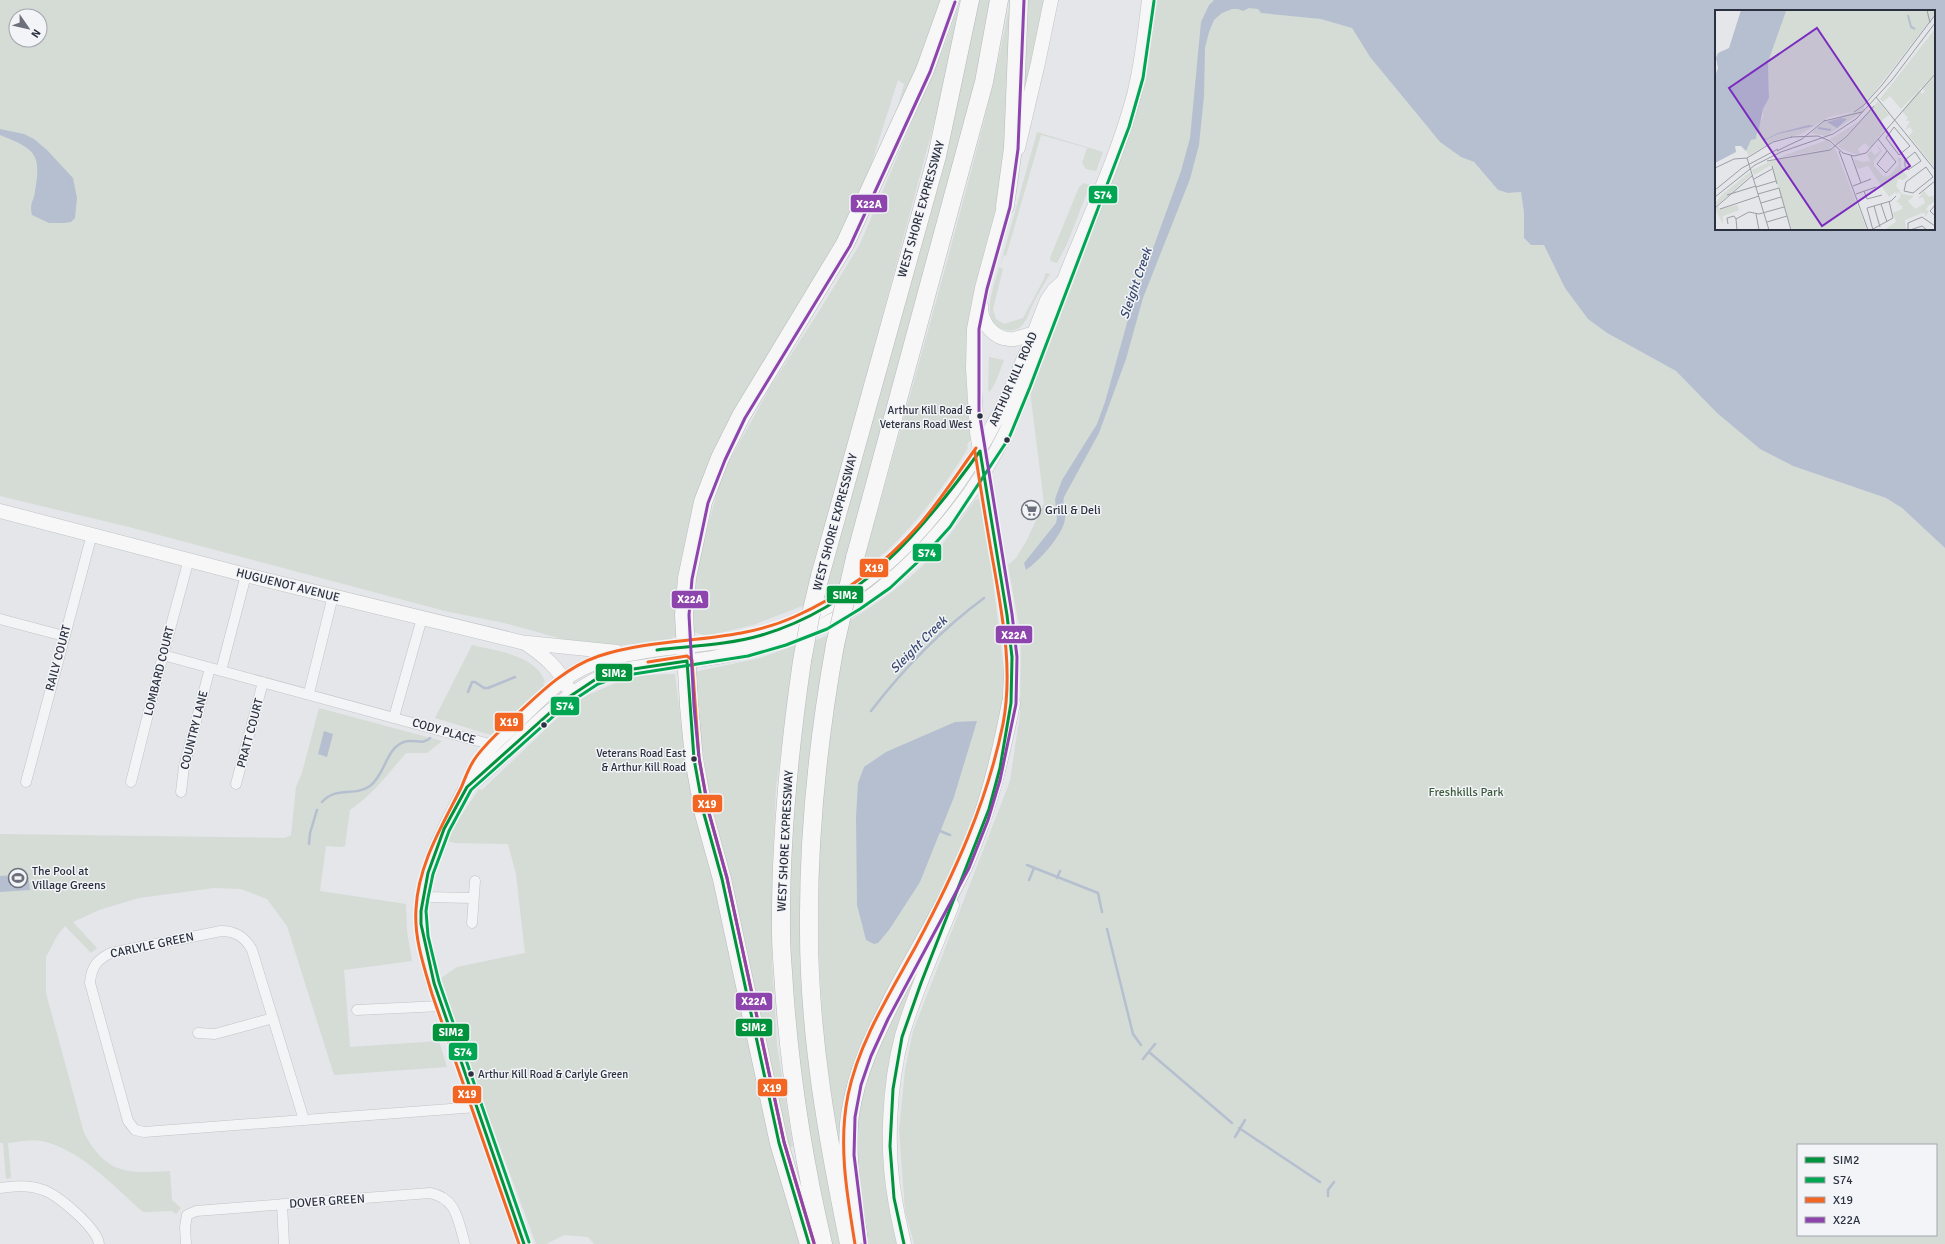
<svg xmlns="http://www.w3.org/2000/svg" width="1945" height="1244" font-family="Signika,sans-serif">
<rect width="100%" height="100%" fill="#e4e6e9"/>
<!-- green -->
<path fill="#d4dcd5" fill-rule="evenodd" d="M0,0H946L896,113L904,84L898,80L856,212L708,469L690,519L677,578L676,637H673L672,640L614,646L566,640L504,623L445,611L129,527L0,496ZM16,16H40V40H16Z
M977,0H993L976,85L841,583L824,593Z
M1010,0H1015L1007,149L996,217L974,303L966,358L968,410L971,439L967,445L968,448C947,483 921,517 892,546C883,555 871,563 861,571C893,455 926,340 957,224C977,149 997,76 1010,0Z
M1026,0H1047L1021,121Z
M1156,0H1345L1352,28L1370,57L1440,142L1461,157L1474,162L1498,190L1508,193L1521,192L1524,213V238L1531,245H1544L1588,319L1607,333L1676,371L1717,413L1760,449L1793,466L1886,498L1902,508L1945,548V1244H914L905,1211L899,1130L905,1070L913,1031L1010,781L1020,713L1021,637L1008,565L1016,558L1027,540L1044,503L1030,391L1131,129L1146,79ZM1798,1145H1936V1235H1798Z
M958,7L953,41L940,101L805,605L753,625L707,636L693,632L696,569L722,474L772,384L816,316L860,244L946,42Z
M1037,132L1103,152L1096,171L1086,169L1082,163L1087,148L1041,135L1006,256L1004,255L1000,266Z
M1084,183L1090,185L1067,244L1057,263L1051,261L1050,258L1079,187Z
M999,267L1003,269L993,309L996,319L1004,324L1023,318L1044,279L1045,274L1047,273L1050,274C1044,284 1038,294 1033,304C1029,312 1027,322 1019,328C1014,331 1007,331 1002,329C979,320 995,284 999,267Z
M989,357L1004,360L996,381L990,392L988,390Z
M981,498L987,533L1006,686L992,771L970,836L893,992L845,1154L838,1143L824,1044L819,957V847L824,758L848,622C878,603 908,582 932,556C948,539 961,519 975,500Z
M830,634L801,864L844,1244H829L808,1153L787,967L793,764L814,641Z
M472,645C496,651 534,654 545,681L543,683L545,686L491,735L435,718Z
M796,645L776,788L772,875V961L777,1045L793,1146L789,1148L711,805L702,745L694,672L760,658Z
M675,674L686,764L802,1244H594L588,1237L564,1235L546,1244H536L474,1077L441,978L457,967L525,953L516,874L508,844L455,843L447,841L454,826L479,789L482,790L569,707L588,695L620,681L643,675Z
M319,708L442,741L427,753H406C388,774 373,794 350,810L345,846L341,847L326,846L320,891L406,904L407,931L412,961L344,970L350,1047L439,1041L447,1067L334,1075L287,926L267,899L241,889L214,888L139,898L99,910L73,922L97,948L91,953L65,926L57,936L46,957V993L84,1133C106,1174 127,1174 170,1171L172,1200L181,1208L176,1214L172,1211L143,1212C113,1186 82,1150 42,1141C32,1139 18,1142 8,1143L11,1178L6,1179L3,1143H0V834L285,838L291,835L296,787L302,773Z
M930,939L890,1076L899,1244H867L855,1141L860,1083Z"/>
<!-- water -->
<path fill="#b6bfd0" fill-rule="evenodd" d="M1214,0H1945V548L1902,508L1886,498L1793,466L1760,449L1717,413L1676,371L1607,333L1588,319L1565,288L1544,245H1531L1524,238V213L1521,192L1508,193L1498,190L1474,162L1461,157L1440,142L1370,57L1352,28L1321,19L1261,13L1258,9L1249,8L1243,11L1238,9H1232L1222,13L1214,20L1209,32L1205,48L1204,96L1199,145L1190,179L1143,298L1126,359L1099,433L1064,497C1062,506 1066,512 1065,519C1063,535 1039,561 1026,570L1024,563L1056,523L1057,518L1055,499L1062,480L1097,424L1105,402L1130,312L1181,171L1190,138L1201,22L1209,5ZM1716,11H1934V229H1716Z
M0,129L24,134L34,139L47,150L73,178L77,198L75,218L71,222L64,223H49L32,215C29,202 34,202 35,191C42,152 34,149 0,135Z
M977,721L954,797L920,882L889,930L878,943L874,944L866,940L857,905L856,817L858,783L864,767L886,752L955,722Z
M324,731L333,734L327,757L318,754Z
M28,874L30,890L0,892V876Z"/>
<g fill="none" stroke-linecap="round" stroke-linejoin="round">
<!-- stream -->
<path stroke="#b6bfd0" stroke-width="2.5" d="M468,692L472,682H475L484,688H488L515,677
M871,711C904,668 941,630 984,598
M322,802C336,786 354,797 370,786C385,775 386,748 404,742C413,738 423,746 430,738
M940,831L950,835
M309,844L310,833L317,810
M1027,865L1098,893L1102,912
M1057,878L1060,871
M1029,880L1034,868
M1107,929L1133,1034L1141,1045
M1149,1052L1232,1123
M1143,1059L1155,1044
M1239,1128L1320,1182
M1235,1137L1245,1120
M1328,1196V1190L1334,1182"/>
<defs>
<path id="street" d="M0,619L64,636
M163,655L493,745
M221,671L246,575
M309,693L333,596
M394,717L422,618
M26,782L92,534
M131,782L163,655L189,559
M236,784L263,682
M181,792L184,767L210,668
M423,897L473,898
M472,923L475,881
M357,1010L441,1006
M198,1033L215,1034L273,1018
M304,1120L252,950C245,937 236,931 221,931L111,953C97,959 91,968 90,983L128,1121L135,1130L144,1132L477,1107
M0,1188C13,1186 30,1185 43,1190C58,1195 97,1228 99,1244
M282,1204L284,1244
M186,1244L185,1227L187,1215L196,1211L430,1193C457,1198 458,1221 465,1244"/>
<path id="secondary" d="M1018,148L1038,63L1051,0
M1007,196L982,288L974,329L973,368L977,432L1007,615L1012,657L1009,714
M981,305C980,323 995,341 1014,339C1020,338 1026,335 1033,334
M0,511L246,575L525,643C543,655 559,668 568,688
M528,643L617,652
M469,786C511,752 546,706 595,680C625,664 681,664 717,657C753,651 791,640 825,624C898,589 970,506 1005,434C1030,381 1047,324 1068,270C1091,213 1118,155 1134,95C1142,64 1145,32 1149,0
M524,1244C501,1179 479,1113 456,1048C443,1009 421,958 421,917C421,871 444,828 465,789C470,782 472,773 476,766C485,751 499,739 511,728C539,701 566,670 604,660C652,646 703,647 752,637C790,630 836,604 867,580C923,538 968,476 999,414C1018,377 1032,338 1047,300L1054,290L1065,280
M904,1244C901,1229 897,1214 895,1199C886,1150 889,1085 902,1036C915,991 935,948 952,905"/>
<path id="highway" d="M1005,206L1013,148L1019,0
M855,558L984,82L999,0
M820,576L937,156L970,0
M835,645C818,740 808,835 809,931C809,1037 828,1141 849,1244
M802,661C789,751 780,841 781,933C781,951 783,969 784,987C790,1074 803,1159 823,1244
M858,1235C852,1199 845,1151 850,1115C856,1072 875,1034 894,996C917,953 943,910 964,865C987,813 1000,759 1011,703
M809,1244L779,1143L722,879L704,814L694,759L689,706L684,615L687,578L703,502L720,458L741,416L845,244L925,70L950,0"/>
</defs>
<!-- street casing -->
<use href="#street" stroke="#c1c3c5" stroke-width="11"/>
<!-- secondary casing -->
<use href="#secondary" stroke="#c1c3c5" stroke-width="15"/>
<!-- highway casing -->
<use href="#highway" stroke="#b7b9bd" stroke-width="19"/>
<!-- street -->
<use href="#street" stroke="#f3f4f5" stroke-width="10"/>
<!-- secondary -->
<use href="#secondary" stroke="#f7f7f7" stroke-width="14"/>
<!-- highway -->
<use href="#highway" stroke="#f7f7f7" stroke-width="18"/>
<defs>
<path id="highway-bridge" d="M835,645L855,558
M802,661L810,618L820,576"/>
</defs>
<!-- highway-bridge casing -->
<use href="#highway-bridge" stroke="#b7b9bd" stroke-width="19" stroke-linecap="butt"/>
<!-- highway-bridge -->
<use href="#highway-bridge" stroke="#f7f7f7" stroke-width="18"/>
<defs>
<path id="bus-1" d="M657,650C692,646 728,645 762,635C860,606 923,530 980,451
M524,1244L434,983L421,924V911L428,873L444,829L467,787L563,701L596,679L620,671L687,661L694,759L704,814L722,879L779,1143L809,1244
M904,1244L894,1198L890,1146L893,1089L902,1037L921,983L989,809L1000,768L1011,703L1012,657L1007,615L980,451"/>
<path id="bus-2" d="M529,1242L439,982L428,936L426,911L428,898L433,874L449,831L471,790L566,705L598,684L621,676L748,656L786,645L827,629L860,609L890,588L922,558L950,527L1009,438L1030,387L1129,127L1143,78L1154,1"/>
<path id="bus-3" d="M648,662L687,656L692,660L699,758L709,813L727,878L784,1142L814,1243
M519,1244L432,994C424,967 414,938 416,909C418,865 442,826 461,788C465,779 468,769 474,760C483,746 497,734 509,722C536,697 563,668 599,656C663,635 732,645 794,617C841,596 885,564 919,525C940,501 957,474 976,448
M855,1244C847,1195 838,1144 848,1095C859,1041 891,992 917,944C954,874 987,803 1003,724C1013,672 1003,619 994,567C987,529 981,490 975,452"/>
<path id="bus-4" d="M814,1243L784,1142L727,878L709,813L699,758L694,706L689,615L692,579L708,503L725,460L745,418L850,246L930,72L955,2
M865,1243L854,1155L855,1117L861,1085L871,1056L888,1019L969,868L988,820L1000,780L1016,704L1017,657L1012,614L979,411V329L987,289L1010,207L1018,149L1024,0"/>
</defs>
<!-- bus-1 casing -->
<use href="#bus-1" stroke="#f2f4f7" stroke-width="6"/>
<!-- bus-2 casing -->
<use href="#bus-2" stroke="#f2f4f7" stroke-width="6"/>
<!-- bus-3 casing -->
<use href="#bus-3" stroke="#f2f4f7" stroke-width="6"/>
<!-- bus-4 casing -->
<use href="#bus-4" stroke="#f2f4f7" stroke-width="6"/>
<!-- bus-1 -->
<use href="#bus-1" stroke="#00933c" stroke-width="3"/>
<!-- bus-2 -->
<use href="#bus-2" stroke="#00a651" stroke-width="3"/>
<!-- bus-3 -->
<use href="#bus-3" stroke="#f26522" stroke-width="3"/>
<!-- bus-4 -->
<use href="#bus-4" stroke="#8e44ad" stroke-width="3"/>
</g>
<!-- icons -->
<defs>
<symbol id="supermarket-ring" viewBox="-11 -11 22 22"><circle r="9.5" fill="#f2f4f7" stroke="#6c707b" stroke-width="1.5"/><path d="M-6-5.5h2.5l.6 2H6L4.5 2H-2.5L-4.4-4H-6ZM-1.5 3.2a1.3 1.3 0 1 0 .1 0ZM3 3.2a1.3 1.3 0 1 0 .1 0Z" fill="#6c707b"/></symbol>
<symbol id="stadium-ring" viewBox="-11 -11 22 22"><circle r="9.5" fill="#f2f4f7" stroke="#6c707b" stroke-width="1.5"/><path d="M0-5a6.5 5 0 1 0 0 10a6.5 5 0 1 0 0-10ZM-3.5-1.8h7v3.6h-7Z" fill="#6c707b"/></symbol>
</defs>
<g fill-rule="evenodd">
<use href="#supermarket-ring" x="1020" y="499" width="22" height="22"/>
<use href="#stadium-ring" x="7" y="867" width="22" height="22"/>
</g>
<!-- markers -->
<g fill="#2c3140" stroke="#f2f4f7" stroke-width="1.5">
<circle cx="980" cy="416" r="3.5"/>
<circle cx="1007" cy="440" r="3.5"/>
<circle cx="544" cy="725" r="3.5"/>
<circle cx="694" cy="759" r="3.5"/>
<circle cx="471" cy="1074" r="3.5"/>
</g>
<g text-anchor="middle" stroke-width="3" stroke-linejoin="round" paint-order="stroke">
<!-- bus labels -->
<g font-size="11" fill="#2c3140" stroke="#f2f4f7" text-anchor="end">
<text x="972" y="414">Arthur Kill Road &amp;<tspan x="972" dy="14">Veterans Road West</tspan></text>
<text x="686" y="757">Veterans Road East<tspan x="686" dy="14">&amp; Arthur Kill Road</tspan></text>
<text x="478" y="1078" text-anchor="start">Arthur Kill Road &amp; Carlyle Green</text>
</g>
<!-- street labels -->
<g font-size="12" fill="#2c3140" stroke="#f2f4f7">
<text transform="translate(921 209) rotate(-74)" y="4">WEST SHORE EXPRESSWAY</text>
<text transform="translate(1013 379) rotate(-66)" y="4">ARTHUR KILL ROAD</text>
<text transform="translate(835 522) rotate(-75)" y="4">WEST SHORE EXPRESSWAY</text>
<text transform="translate(288 585) rotate(14)" y="4">HUGUENOT AVENUE</text>
<text transform="translate(58 658) rotate(-75)" y="4">RAILY COURT</text>
<text transform="translate(159 671) rotate(-76)" y="4">LOMBARD COURT</text>
<text transform="translate(194 730) rotate(-76)" y="4">COUNTRY LANE</text>
<text transform="translate(444 731) rotate(16)" y="4">CODY PLACE</text>
<text transform="translate(250 733) rotate(-75)" y="4">PRATT COURT</text>
<text transform="translate(785 841) rotate(-87)" y="4">WEST SHORE EXPRESSWAY</text>
<text transform="translate(152 945) rotate(-12)" y="4">CARLYLE GREEN</text>
<text transform="translate(327 1201) rotate(-4)" y="4">DOVER GREEN</text>
</g>
<!-- poi labels -->
<g font-size="12" fill="#2c3140" stroke="#f2f4f7" text-anchor="start">
<text x="1045" y="514">Grill &amp; Deli</text>
<text x="32" y="875">The Pool at<tspan x="32" dy="14">Village Greens</tspan></text>
</g>
<!-- park labels -->
<g font-size="12" fill="#3c5b3b" stroke="#f2f4f7">
<text x="1466" y="796">Freshkills Park</text>
</g>
<!-- water labels -->
<g font-size="13" font-style="italic" fill="#3a4a71" stroke="#f2f4f7">
<text transform="translate(1135 283) rotate(-71)" y="5">Sleight Creek</text>
<text transform="translate(918 644) rotate(-45)" y="5">Sleight Creek</text>
</g>
</g>
<!-- overview -->
<g transform="translate(1715 10)">
<rect width="220" height="220" fill="#e4e6e9"/>
<path d="M70,0H220V4L150,94L137,102L114,107L86,124L58,131L33,146L31,138L36,130L41,128L40,125L48,107V99L54,88L53,52ZM220,19V63L186,99L175,86L168,92L165,89ZM220,65V158L194,126L198,121L195,117L190,120L195,111H191L193,108L187,101L204,80L207,84L210,82L207,77ZM163,91L174,105L166,111L170,118L155,138L150,133L143,139L145,144H140L126,139L123,136ZM149,96V101L111,126L96,123L108,112L136,103ZM144,111L122,135L115,129L132,119ZM112,130L118,135L114,139L62,148ZM161,133L167,141L159,151V156L169,167L170,164L171,167L175,165L184,154L182,148H186V158L190,159L188,161L193,167L188,170L183,169L181,176L187,184L199,186L193,191L200,199L210,193L208,187L203,189L209,181L214,187L220,185V194L219,192L213,196L211,200L214,201L210,207V203H207L190,210L191,220H169L181,212L178,203L187,199V195L184,196L185,193L181,192L185,188L186,184L182,182V185L180,182L174,187L153,156L142,159L139,149L148,152L155,151L152,144L156,141L160,145L165,141ZM120,138L152,220H77L56,155L39,165L37,160L56,151ZM35,162L36,165L0,197V193L9,183ZM22,195L24,200L8,206V214L0,199L3,196L4,199Z" fill="#d4dcd5"/>
<path d="M26,0L71,1L53,52L54,88L48,99L44,119L48,127L51,129L63,123L94,115L99,116L63,124L50,130L42,122L41,129L36,130L31,141L26,136H20L21,142L0,153V66L3,58L1,48L3,43L14,38ZM126,108L132,109L122,118L112,112Z" fill="#b6bfd0"/>
<path fill="none" stroke="#b6bfd0" stroke-width="2" d="M193,5L196,17L200,19M103,118L116,120"/>
<path fill="none" stroke="#9a9ea5" stroke-width="1" d="M212,0L215,13M161,87L220,160M139,102L149,95L167,75L220,5M109,111L147,102M179,117L195,136L184,145L171,128ZM76,127L103,126L115,131L128,143L139,146L151,143L220,64M163,129L181,152L171,163L162,154L172,141M74,135L87,129L110,110M62,141L74,135M124,141L153,220M200,142L206,151L193,160L190,156V150ZM136,145L146,173M32,148L54,220M52,151L115,140L131,127L159,96M57,156L62,174M211,157L218,167L198,183L189,181L191,172ZM0,158L19,149L32,148L58,132L77,127M39,169L57,159M138,176L156,169M41,177L61,171M0,180L27,158L63,139M149,181L152,189L167,185M43,184L64,178L76,220M141,184L161,177M204,184L220,171M12,185L41,176M0,187L40,155L66,142L118,124L141,109L177,70L220,13M46,193L66,187M166,194L172,212M220,195L215,201L220,206M159,196L165,217M0,198L38,165M5,199L44,186M41,204L44,220M52,212L72,206M13,214L12,208L19,206L21,209M158,219L178,208L174,191M22,220L21,209L34,202L44,204L69,197M158,220L152,198L176,191L181,186M193,220V213L207,207L220,216M195,220L207,216L212,220"/>
<path fill="#7b2cbf" fill-opacity="0.15" stroke="#7b2cbf" stroke-width="2" d="M102,18L195,156L107,216L14,78Z"/>
<rect width="220" height="220" fill="none" stroke="#2c3140" stroke-width="2"/>
</g>
<g stroke="#f2f4f7" stroke-width="1.5">
<rect x="1088" y="185" width="30" height="19" rx="4" fill="#00a651"/>
<rect x="850" y="194" width="38" height="19" rx="4" fill="#8e44ad"/>
<rect x="912" y="543" width="30" height="19" rx="4" fill="#00a651"/>
<rect x="859" y="558" width="30" height="20" rx="4" fill="#f26522"/>
<rect x="826" y="585" width="38" height="19" rx="4" fill="#00933c"/>
<rect x="671" y="590" width="38" height="19" rx="4" fill="#8e44ad"/>
<rect x="995" y="625" width="38" height="19" rx="4" fill="#8e44ad"/>
<rect x="595" y="663" width="38" height="19" rx="4" fill="#00933c"/>
<rect x="550" y="696" width="30" height="20" rx="4" fill="#00a651"/>
<rect x="494" y="712" width="30" height="20" rx="4" fill="#f26522"/>
<rect x="692" y="794" width="31" height="19" rx="4" fill="#f26522"/>
<rect x="735" y="992" width="38" height="19" rx="4" fill="#8e44ad"/>
<rect x="735" y="1018" width="38" height="19" rx="4" fill="#00933c"/>
<rect x="432" y="1023" width="38" height="19" rx="4" fill="#00933c"/>
<rect x="448" y="1042" width="30" height="19" rx="4" fill="#00a651"/>
<rect x="757" y="1078" width="31" height="19" rx="4" fill="#f26522"/>
<rect x="452" y="1085" width="30" height="19" rx="4" fill="#f26522"/>
</g>
<g font-size="11" text-anchor="middle" font-weight="bold" fill="#fff">
<text x="1103" y="199">S74</text>
<text x="869" y="208">X22A</text>
<text x="927" y="557">S74</text>
<text x="874" y="572">X19</text>
<text x="845" y="599">SIM2</text>
<text x="690" y="603">X22A</text>
<text x="1014" y="639">X22A</text>
<text x="614" y="677">SIM2</text>
<text x="565" y="710">S74</text>
<text x="509" y="726">X19</text>
<text x="707" y="808">X19</text>
<text x="754" y="1005">X22A</text>
<text x="754" y="1031">SIM2</text>
<text x="451" y="1036">SIM2</text>
<text x="463" y="1056">S74</text>
<text x="772" y="1092">X19</text>
<text x="467" y="1098">X19</text>
</g>
<!-- legend -->
<rect x="1797" y="1144" width="140" height="92" fill="#f2f4f7" stroke="#a3a6ae"/>
<rect x="1805" y="1157" width="20" height="6" fill="#00933c" stroke="#a3a6ae"/>
<text x="1833" y="1164" font-size="12" fill="#2c3140">SIM2</text>
<rect x="1805" y="1177" width="20" height="6" fill="#00a651" stroke="#a3a6ae"/>
<text x="1833" y="1184" font-size="12" fill="#2c3140">S74</text>
<rect x="1805" y="1197" width="20" height="6" fill="#f26522" stroke="#a3a6ae"/>
<text x="1833" y="1204" font-size="12" fill="#2c3140">X19</text>
<rect x="1805" y="1217" width="20" height="6" fill="#8e44ad" stroke="#a3a6ae"/>
<text x="1833" y="1224" font-size="12" fill="#2c3140">X22A</text>
<!-- north arrow -->
<g transform="translate(28 28) rotate(124)"><circle r="19" fill="#f2f4f7" stroke="#a3a6ae"/>
<path d="M0-3L7 15L0 10L-7 15Z" fill="#6c707b"/>
<text y="-6" font-size="11" font-weight="bold" text-anchor="middle" fill="#2c3140">N</text>
</g>
</svg>
